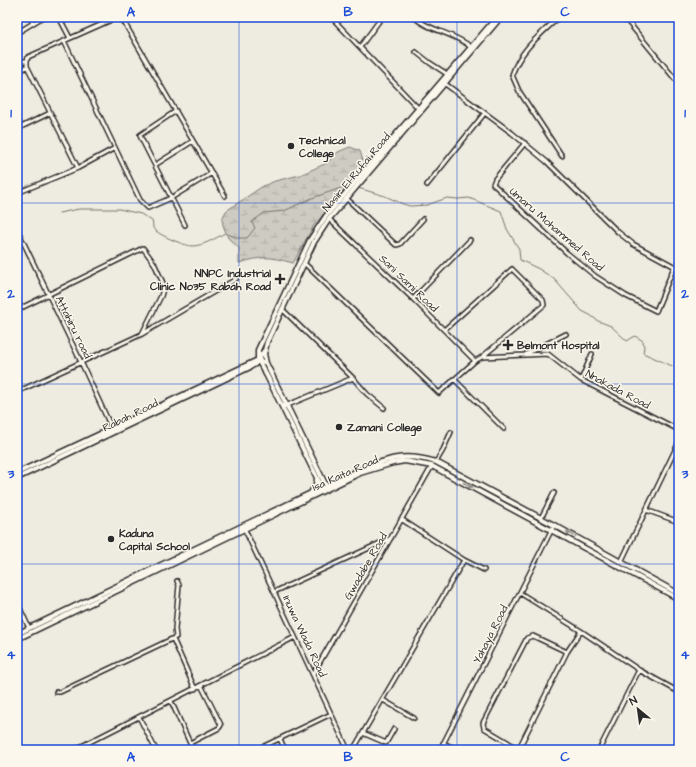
<svg xmlns="http://www.w3.org/2000/svg" width="696" height="767" font-family="'Architects Daughter',sans-serif">
<defs>
<pattern id="wetland-marsh" width="20" height="14" patternUnits="userSpaceOnUse"><rect width="20" height="14" fill="#cecbc2"/><path d="M1 5h8M5 5V1M11 12h8M15 12V8" fill="none" stroke="#b1aea7"/></pattern>
</defs>
<rect width="100%" height="100%" fill="#eeebe0"/>
<filter id="ink" filterUnits="userSpaceOnUse"><feTurbulence type="fractalNoise" baseFrequency=".025" numOctaves="2"/><feDisplacementMap in="SourceGraphic" scale="8" xChannelSelector="R" yChannelSelector="G"/><feConvolveMatrix kernelMatrix="1 2 1 2 8 2 1 2 1" color-interpolation-filters="sRGB"/></filter>
<g filter="url(#ink)">
<!-- wetland -->
<path fill="url(#wetland-marsh)" stroke="#7c7b76" d="M350,147L360,151L363,161L361,167L334,203L314,225L293,263C268,256 264,256 239,263V248L228,238L223,225L222,219L226,211L263,186L275,181L300,175L327,163L338,152Z"/>
<g fill="none" stroke-linecap="round" stroke-linejoin="round">
<!-- stream -->
<path stroke="#74726e" stroke-width="1" d="M358,188L385,196L403,204L410,206L427,205L447,198L458,199L469,198L501,211L507,229L519,249L520,260L539,269L554,279L582,311L590,315L598,321L611,326L627,341L635,336L643,341L644,347L643,353L679,369
M59,213L79,209H119L141,214L152,221C153,223 153,227 153,228C156,234 185,246 192,246C203,246 216,238 225,233L238,238H247L255,228L252,222L264,213L284,211L312,198L341,188
M677,510L679,512"/>
<defs>
<path id="minor" d="M30,17L33,23
M59,17L70,38
M121,17L225,196
M331,17L418,108
M414,17C429,31 453,32 471,47
M559,17C541,34 520,50 512,75L519,91L562,156
M624,17L675,79L679,81
M17,33L43,17
M64,41L140,200L148,208L171,198L212,173
M360,47L382,17
M416,52L430,63L447,74
M17,61H27
M27,66L78,168
M17,72L27,67V61L28,57L118,17
M444,83L512,133L547,162L618,232L633,244L679,269
M176,111L140,135L141,138L185,225
M17,129L50,113
M525,143L495,179L493,184L567,253L595,276L626,296L656,311L674,267
M155,165L193,141
M427,185L484,114
M17,193L78,168L115,148
M346,198L396,245L400,244L423,219
M329,219L413,299L475,361
M17,229L81,362L112,429
M304,263L439,393L475,361L482,357L544,305L543,300L512,269L444,330
M413,299L470,240
M282,309L353,378L367,394L384,408
M17,310L143,248L154,263L163,283V289L161,296L142,334
M526,354L566,334
M482,357L548,354L581,380L679,430
M454,379L504,429
M581,380L592,354
M17,392L142,334L236,279
M283,407L353,378
M436,462L443,450L451,432
M646,510L679,522
M541,518L554,493
M401,519L464,560L484,570
M245,530L348,750
M621,562L679,442
M274,592L391,538
M520,593L581,631L639,670L679,692
M17,602L29,628
M173,639L195,689
M313,674L432,466
M56,692H60L176,637L175,629L179,585L177,581
M383,700L414,718
M171,701L193,750
M139,717L156,750
M363,733L386,743L394,729
M280,739L285,750
M190,743L219,728L221,725L201,685
M443,743L458,750
M519,749L484,728L483,723L527,638L533,636L567,652
M74,750L295,637
M256,750L331,714
M353,750L464,560
M440,750L554,525
M518,750L567,652L581,631
M599,750L639,670
M674,750L679,740"/>
<path id="major" d="M266,363L264,354L267,342L314,242L329,219L501,17
M17,473L258,360L266,363L327,488
M17,478L250,367L255,364L264,351
M323,490L267,376L258,360V350L310,240L326,216L497,17
M311,493L316,484L317,479
M17,634L355,472C387,459 402,452 436,462L554,525L679,594
M17,639L360,473L393,463L405,461L432,466L679,599"/>
</defs>
<!-- minor casing -->
<use href="#minor" stroke="#2b2b2b" stroke-width="6"/>
<!-- major casing -->
<use href="#major" stroke="#2b2b2b" stroke-width="7"/>
<!-- minor -->
<use href="#minor" stroke="#fbf7ec" stroke-width="3"/>
<!-- major -->
<use href="#major" stroke="#fbf7ec" stroke-width="4"/>
</g>
<!-- one-way arrows -->
<defs><path id="oneway-solid" d="M-6-.8H1V-3.2L6.5 0L1 3.2V.8H-6Z"/></defs>
<g fill="#93918c">
<use href="#oneway-solid" transform="translate(468 485) rotate(28)"/>
<use href="#oneway-solid" transform="translate(571 534) rotate(-151)"/>
</g>
</g>
<!-- grid -->
<path fill="none" stroke="#1d4ed8" stroke-width="1" stroke-opacity="0.55" d="M239,17V750M457,17V750M17,203H679M17,384H679M17,564H679"/>
<!-- markers -->
<g fill="#2b2b2b" stroke="#fbf7ec" stroke-width="1.5">
<circle cx="291" cy="146" r="4"/>
<path d="M278 273h4v4h4v4h-4v4h-4v-4h-4v-4h4z"/>
<path d="M506 339h4v4h4v4h-4v4h-4v-4h-4v-4h4z"/>
<circle cx="339" cy="427" r="4"/>
<circle cx="111" cy="539" r="4"/>
</g>
<g text-anchor="middle" stroke-width="3" stroke-linejoin="round" paint-order="stroke">
<!-- poi labels -->
<g font-size="11" font-weight="bold" fill="#2b2b2b" stroke="#fbf7ec" text-anchor="start">
<text x="299" y="144">Technical<tspan x="299" dy="13">College</tspan></text>
<text x="271" y="277" text-anchor="end">NNPC Industrial<tspan x="271" dy="13">Clinic No35 Rabah Road</tspan></text>
<text x="517" y="349">Belmont Hospital</text>
<text x="347" y="431">Zamani College</text>
<text x="119" y="537">Kaduna<tspan x="119" dy="13">Capital School</tspan></text>
</g>
<!-- street labels -->
<g font-size="11" fill="#2b2b2b" stroke="#fbf7ec">
<text transform="translate(356 172) rotate(-50)" y="4">Nasir El-Rufai Road</text>
<text transform="translate(557 229) rotate(41)" y="4">Umaru Mohammed Road</text>
<text transform="translate(409 283) rotate(44)" y="4">Sani Sami Road</text>
<text transform="translate(74 327) rotate(64)" y="4">Attahiru road</text>
<text transform="translate(618 389) rotate(28)" y="4">Nnakada Road</text>
<text transform="translate(130 415) rotate(-26)" y="4">Rabah Road</text>
<text transform="translate(345 473) rotate(-24)" y="4">Isa Kaita Road</text>
<text transform="translate(365 566) rotate(-60)" y="4">Gwadabe Road</text>
<text transform="translate(490 634) rotate(-63)" y="4">Yahaya Road</text>
<text transform="translate(305 636) rotate(65)" y="4">Inuwa Wada Road</text>
</g>
</g>
<!-- margin -->
<rect width="696" height="767" fill="none" stroke="#fbf7ec" stroke-width="44"/>
<!-- north arrow -->
<g transform="translate(638 709) rotate(331)" stroke="#fbf7ec" stroke-width="3" paint-order="stroke">
<path d="M0-3L7 15L0 10L-7 15Z" fill="#2b2b2b"/>
<text y="-6" font-size="11" font-weight="bold" text-anchor="middle" fill="#2b2b2b">N</text>
</g>
<rect x="22" y="22" width="652" height="723" fill="none" stroke="#1d4ed8" stroke-width="1.5"/>
<g font-size="13" text-anchor="middle" font-weight="bold" fill="#1d4ed8">
<text x="131" y="16">A</text>
<text x="348" y="16">B</text>
<text x="565" y="16">C</text>
<text x="11" y="117">1</text>
<text x="685" y="117">1</text>
<text x="11" y="298">2</text>
<text x="685" y="298">2</text>
<text x="11" y="478">3</text>
<text x="685" y="478">3</text>
<text x="11" y="659">4</text>
<text x="685" y="659">4</text>
<text x="131" y="761">A</text>
<text x="348" y="761">B</text>
<text x="565" y="761">C</text>
</g>
</svg>
